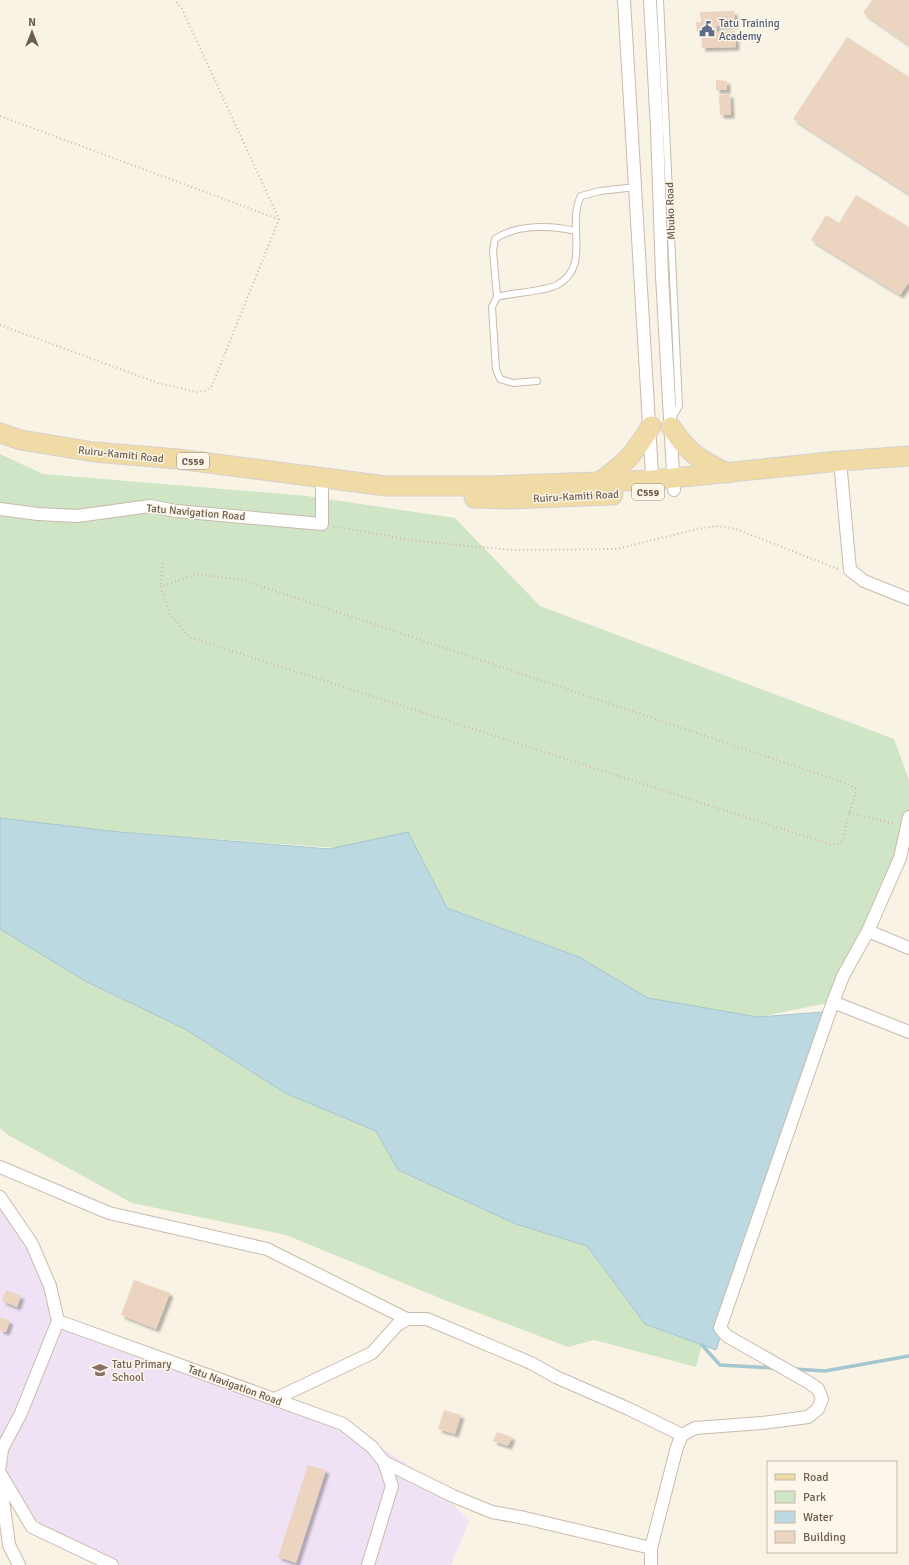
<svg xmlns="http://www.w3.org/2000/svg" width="909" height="1565" font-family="Signika,sans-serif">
<defs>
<filter id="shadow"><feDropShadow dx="3.5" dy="3.5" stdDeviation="1" flood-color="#0004"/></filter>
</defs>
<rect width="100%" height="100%" fill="#f9f3e5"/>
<!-- education -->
<path fill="#f0e2f5" d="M0,1197L32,1244L58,1321L323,1412L424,1475L469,1521L451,1565H117L44,1528L26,1508L0,1486Z"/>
<!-- green -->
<path fill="#d0e5c5" d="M0,454L43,474L307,496L455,518L540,606L894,739L909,780V810L875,914L833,1002L758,1017L648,998L579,957L447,908L408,833L337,848L119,832L0,818Z
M0,929L85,981L185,1029L285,1093L376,1131L398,1170L516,1224L587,1246L645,1324L702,1345L696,1367L594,1340L568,1347L447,1301L286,1235L132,1203L8,1135L0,1128Z"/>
<!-- water -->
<path fill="#bcd8e0" stroke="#a4c6d0" d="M0,818L119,832L329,849L408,832L447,908L579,957L648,998L758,1017L824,1012L716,1350L645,1324L587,1246L516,1224L398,1170L376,1131L285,1093L185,1029L85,981L0,929Z"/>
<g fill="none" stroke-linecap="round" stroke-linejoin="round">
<!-- stream -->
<path stroke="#a4c6d0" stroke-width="3.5" d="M702,1345L720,1365L774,1368
M794,1369L825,1371L909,1356"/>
</g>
<!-- building -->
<path fill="#ebd4c0" filter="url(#shadow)" d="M872,0H909V45L863,13Z
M734,11L735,25L716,26L717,32L735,31L736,47L702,48L701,32H697L696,22H701L700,12Z
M847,37L909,77V194L793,119Z
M716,80L727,81V90H716Z
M730,94L731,115H720L719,95Z
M856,195L909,227V282L900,295L811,240L826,215L839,223Z
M134,1280L170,1293L156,1329L121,1315Z
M6,1290L21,1296L17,1307L2,1301Z
M0,1317L10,1321L6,1332L0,1330Z
M444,1410L461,1415L455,1434L438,1429Z
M497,1432L512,1437L508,1446L493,1441Z
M308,1465L326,1470L296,1563L278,1557Z"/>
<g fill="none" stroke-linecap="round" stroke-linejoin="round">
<defs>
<path id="lane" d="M660,0L679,406L672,418
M497,297L493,251L495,239C517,224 551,225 576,231
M537,381L513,383L500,379L496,369L492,307L497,297C514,292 544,292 557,285C592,266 566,225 581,196L600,191L636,187"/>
<path id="street" d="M624,0L653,492
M650,0L657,129L662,276L674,490
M840,461L850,570L864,581L909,599
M0,509L38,514L77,516L150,506L176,511L322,524V477
M868,931L909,948
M833,1002L909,1032
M0,1167L109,1213L267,1249L407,1319
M0,1197L32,1244L50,1286L58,1321L343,1424L372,1447L384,1462L392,1486L368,1565
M275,1399L372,1353L397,1325L407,1319H427L531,1363L556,1377L629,1409L682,1435
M384,1462L453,1496L492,1512L525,1518L651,1548
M0,1466L2,1449L21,1413L58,1321
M0,1473L32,1527L112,1565
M0,1477L9,1545L19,1565
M651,1565V1548L677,1447L682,1435L695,1428L762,1423L808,1417L818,1409L822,1399L818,1389L808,1382L727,1336L720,1328L833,1002L843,976L868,931L900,858L909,817"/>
<path id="primary" d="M671,427C688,453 700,460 727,473
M0,433L21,440L94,452L178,459L386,486H490L653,480L840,461L909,456
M599,482C625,464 635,453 651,426
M474,498L509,499L613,495"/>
</defs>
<!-- lane casing -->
<use href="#lane" stroke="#c8bbad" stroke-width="8"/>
<!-- street casing -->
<use href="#street" stroke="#c8bbad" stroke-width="14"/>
<!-- primary casing -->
<use href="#primary" stroke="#d6d1cd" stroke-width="21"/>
<!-- path -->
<path stroke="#cfb8a4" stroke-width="2" stroke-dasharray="1 3" stroke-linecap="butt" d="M0,116L278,219
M0,325L158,383L197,392L205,391L212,386L279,219L182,9L175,0
M333,526L416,541L514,550L616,549L702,528L718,526L736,529L838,569
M160,587L197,574L243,580L848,784L855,788L856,794L849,813L843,840L838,844L832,845L189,637L170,614L160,587L163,562
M849,813L896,824"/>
<!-- lane -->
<use href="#lane" stroke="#fff" stroke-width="6"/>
<!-- street -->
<use href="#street" stroke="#fff" stroke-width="12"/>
<!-- primary -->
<use href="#primary" stroke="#f0daa5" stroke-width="19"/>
</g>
<!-- icons -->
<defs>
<symbol id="civic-bare" viewBox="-9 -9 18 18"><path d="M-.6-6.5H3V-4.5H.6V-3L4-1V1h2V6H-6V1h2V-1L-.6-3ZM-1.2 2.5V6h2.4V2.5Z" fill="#5c6f8a" stroke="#fcf7ea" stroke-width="2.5" paint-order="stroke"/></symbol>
<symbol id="school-bare" viewBox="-9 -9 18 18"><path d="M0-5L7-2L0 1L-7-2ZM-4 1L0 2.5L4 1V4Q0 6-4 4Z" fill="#8d6e63" stroke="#fcf7ea" stroke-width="2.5" paint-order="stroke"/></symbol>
</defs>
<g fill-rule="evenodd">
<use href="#civic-bare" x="696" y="18" width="22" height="22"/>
<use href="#school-bare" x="89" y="1359" width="22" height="22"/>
</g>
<g text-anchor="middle" stroke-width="3" stroke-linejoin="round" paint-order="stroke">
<!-- shield labels -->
<g fill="#fcf7ea" stroke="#998a7c" stroke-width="1">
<rect x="177" y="453" width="32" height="16" rx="3"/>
<rect x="632" y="484" width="32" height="16" rx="3"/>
</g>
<g font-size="10" font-weight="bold" fill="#6e5c4d">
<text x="193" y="465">C559</text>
<text x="648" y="496">C559</text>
</g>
<!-- service labels -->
<g font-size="11" fill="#4e5e75" stroke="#fcf7ea" text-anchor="start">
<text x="719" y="27">Tatu Training<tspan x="719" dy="13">Academy</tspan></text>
</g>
<!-- street labels -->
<g font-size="11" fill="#6e5c4d" stroke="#fcf7ea">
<text transform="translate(670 211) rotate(-92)" y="4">Mbuko Road</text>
<text transform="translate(121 454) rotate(6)" y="4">Ruiru-Kamiti Road</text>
<text transform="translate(576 496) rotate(-3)" y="4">Ruiru-Kamiti Road</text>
<text transform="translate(196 512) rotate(5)" y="4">Tatu Navigation Road</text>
<text transform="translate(235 1385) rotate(20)" y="4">Tatu Navigation Road</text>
</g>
<!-- education labels -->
<g font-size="11" fill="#785e54" stroke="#fcf7ea" text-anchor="start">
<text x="112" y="1368">Tatu Primary<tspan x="112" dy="13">School</tspan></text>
</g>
</g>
<!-- legend -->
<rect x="767" y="1461" width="130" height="92" fill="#fcf7ea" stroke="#c3b9ab"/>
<rect x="775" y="1474" width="20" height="6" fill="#f0daa5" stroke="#c3b9ab"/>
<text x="803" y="1481" font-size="12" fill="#6e5c4d">Road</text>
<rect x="775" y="1491" width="20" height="12" fill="#d0e5c5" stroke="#c3b9ab"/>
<text x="803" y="1501" font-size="12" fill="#6e5c4d">Park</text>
<rect x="775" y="1511" width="20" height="12" fill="#bcd8e0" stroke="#c3b9ab"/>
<text x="803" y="1521" font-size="12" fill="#6e5c4d">Water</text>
<rect x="775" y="1531" width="20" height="12" fill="#ebd4c0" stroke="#c3b9ab"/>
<text x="803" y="1541" font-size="12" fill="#6e5c4d">Building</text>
<!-- north arrow -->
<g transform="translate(32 32)" stroke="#fcf7ea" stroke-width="3" paint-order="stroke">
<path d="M0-3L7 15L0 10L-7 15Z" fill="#6e5c4d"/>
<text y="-6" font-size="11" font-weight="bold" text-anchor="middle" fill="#6e5c4d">N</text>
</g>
</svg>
